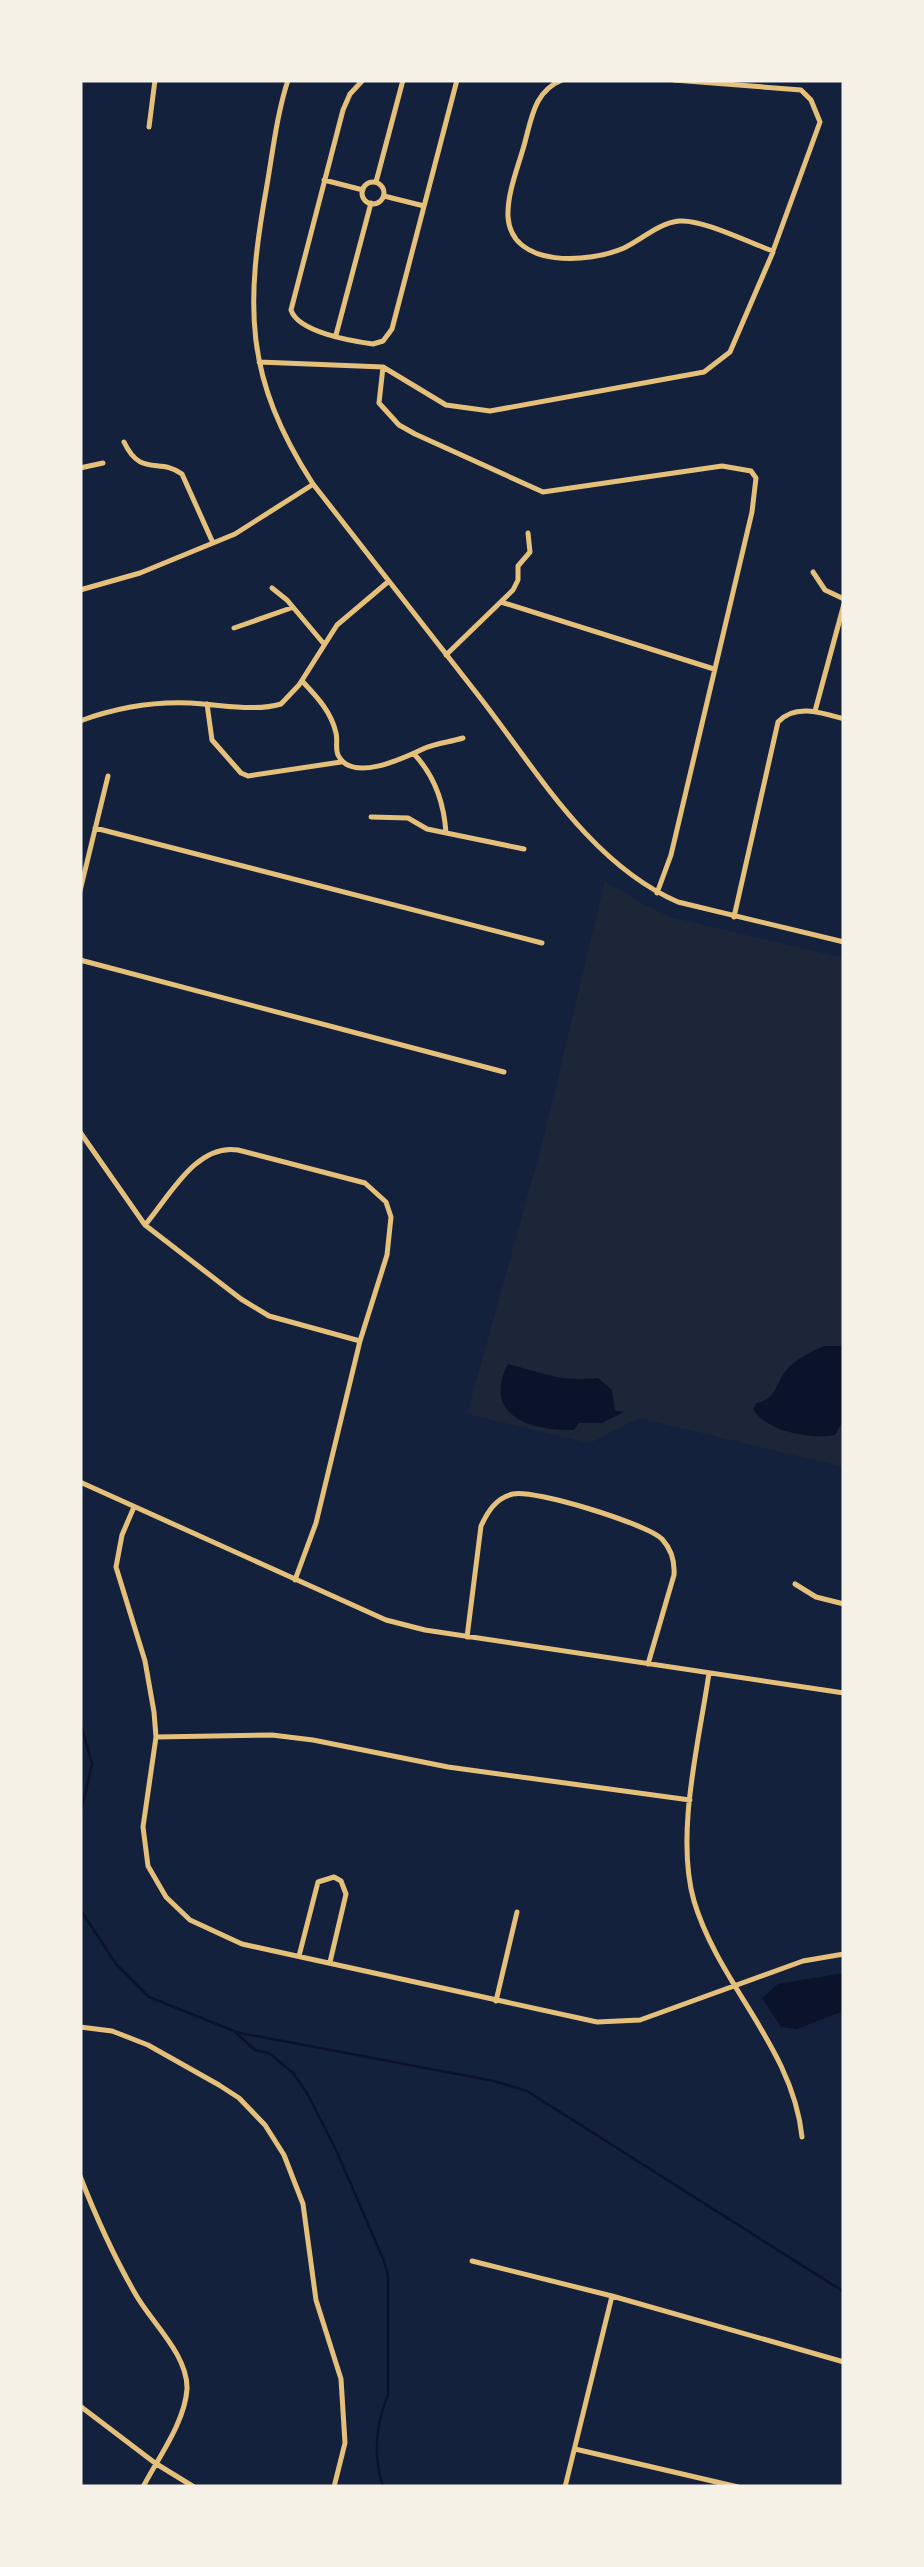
<svg xmlns="http://www.w3.org/2000/svg" width="924" height="2567" font-family="'Public Sans',sans-serif">
<rect width="100%" height="100%" fill="#14213d"/>
<!-- green -->
<path fill="#1d2539" d="M605,881L639,902L670,917L844,958V1467L639,1418L590,1443L467,1414L542,1144Z"/>
<!-- water -->
<path fill="#0b132b" d="M824,1346H844V1419L835,1435C812,1440 765,1431 753,1409L756,1403C778,1399 775,1382 788,1368C798,1358 811,1352 824,1346Z
M508,1364C544,1373 559,1382 598,1378L612,1390L615,1411L624,1412L602,1423H579L574,1430C530,1431 482,1416 508,1364Z
M844,1973V2011L797,2029L781,2027L762,1998L778,1984Z"/>
<g fill="none" stroke-linecap="round" stroke-linejoin="round">
<!-- stream -->
<path stroke="#0b132b" stroke-width="2.5" d="M80,1721L92,1764L80,1816
M80,1909L116,1964L149,1997L234,2031L255,2050L269,2053L293,2073L307,2093L336,2150L384,2261L388,2275V2395C375,2426 373,2455 383,2487
M235,2032L494,2081L527,2091L844,2292"/>
<!-- minor -->
<path stroke="#e5c07b" stroke-width="5" d="M288,80C277,114 273,150 267,185C245,306 244,377 313,484C368,554 423,625 478,695C536,769 589,863 678,902L844,942
M363,80L350,94L343,110L291,310C298,332 351,341 373,344L383,341L392,329L457,80
M562,80C535,91 532,116 525,142C519,165 507,192 508,217C512,269 590,263 624,248C641,240 659,223 679,221C703,219 749,243 773,251L820,122L811,100L801,90L674,80
M149,127L155,80
M324,180L363,190
M376,182L403,80
M362 193a11 11 0 1 1 22 0a11 11 0 1 1-22 0Z
M384,196L424,206
M336,335L371,203
M259,362L383,367L446,405L490,411L704,372L730,352L773,252
M383,367L379,403L399,425L415,434L543,492L722,466L751,471L756,478L752,512L671,855L657,893
M124,442C141,478 159,457 182,474L213,543
M80,468L103,463
M813,572L825,590L844,599
M272,588L287,600L324,644
M80,590L140,573L235,534L312,485
M501,602L714,669
M234,628L291,608
M446,655L513,590L518,580V566L530,552L528,533
M302,681C316,696 331,711 336,733C338,740 335,748 338,755C352,784 406,757 425,748C437,743 450,742 463,738
M207,704L212,740L241,773L248,776L341,762
M815,711L844,604
M80,721C121,706 160,700 203,704C229,706 257,711 281,704L299,685L337,625L389,581
M414,754C435,776 444,803 446,833
M371,817L408,818L427,829L524,849
M95,828L542,943
M80,891L108,776
M734,917L778,722C795,703 823,713 844,719
M80,960L504,1072
M80,1132L145,1225L241,1299L269,1316L360,1341
M145,1225C169,1197 196,1143 238,1150L365,1183L386,1202L391,1217L387,1255L360,1341L316,1523L295,1580
M80,1482L386,1620L425,1630L844,1693
M134,1507L122,1535L116,1567L145,1661L154,1712L156,1737L143,1827L148,1866L166,1897L190,1920L242,1944L597,2022L640,2020L803,1961L844,1954
M795,1584L816,1597L844,1604
M467,1637L481,1526C488,1511 496,1498 513,1494C534,1489 647,1524 662,1539C672,1550 675,1561 674,1575L648,1664
M709,1673C699,1742 675,1835 694,1901C719,1985 793,2048 802,2137
M156,1737L272,1735L313,1740L448,1767L690,1800
M299,1956L318,1882L334,1877L341,1881L346,1894L330,1962
M496,2001L517,1912
M80,2027L112,2031L148,2045L219,2085L239,2098L265,2125L284,2155L303,2204L316,2300L341,2379L345,2443L334,2487
M80,2176C96,2217 114,2257 136,2295C152,2323 188,2355 187,2389C185,2422 158,2458 143,2487
M472,2261L612,2296L844,2362
M80,2406L155,2463L194,2487
M575,2449L738,2487
M565,2487L612,2296"/>
</g>
<!-- border -->
<rect width="924" height="2567" fill="none" stroke="#f6f1e7" stroke-width="165"/>
</svg>
